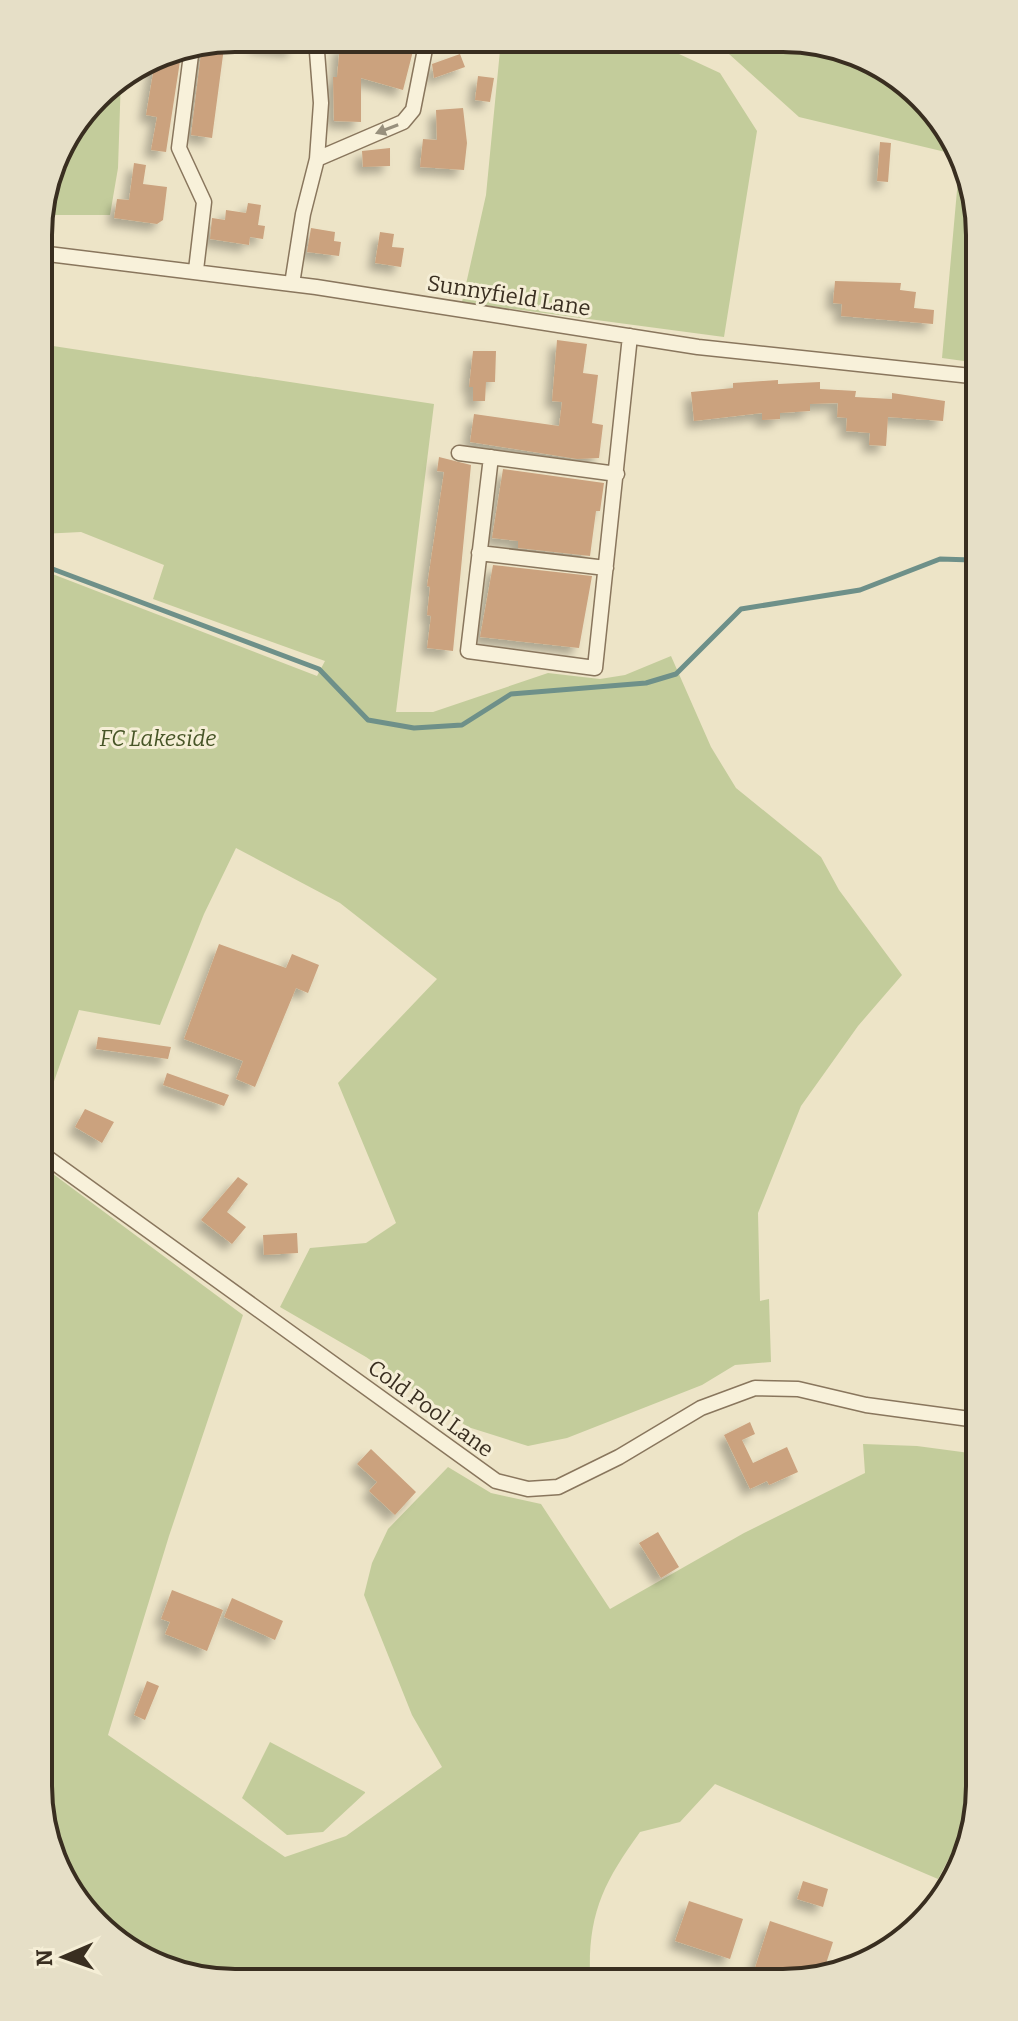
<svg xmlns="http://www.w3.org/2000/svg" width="1018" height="2021" font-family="Bitter,serif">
<defs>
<filter id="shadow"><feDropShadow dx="-7" dy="7" stdDeviation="4" flood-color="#0004"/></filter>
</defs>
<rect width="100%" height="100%" fill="#ede4c7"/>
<!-- green -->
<path fill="#c3cc9b" d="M501,40L651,41L720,73L757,131L724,337L462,302L486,195Z
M704,41L821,42L913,87L958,155L799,117L719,45Z
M121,77L118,168L110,215H40C41,168 82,102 121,77Z
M960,157L970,172L971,362L942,358Z
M40,344L434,404L396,712H433L548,673L600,679L625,675L671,656L711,747L736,788L821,857L839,890L902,975L858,1026L801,1106L758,1213L760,1301L769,1299L771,1362L735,1365L702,1385L567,1438L528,1446L468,1427L366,1357L280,1307L310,1248L366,1243L396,1223L338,1083L437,979L340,903L236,848L204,914L160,1025L79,1010L44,1110L42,570L317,676L325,661L153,599L164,565L81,532L41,534Z
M45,1168L243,1315L169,1536L108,1735L285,1857L346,1836L442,1767L412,1715L364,1595L372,1563L388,1529L448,1467L491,1493L541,1504L610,1609L744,1533L865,1473L863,1444L917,1446L977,1454L978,1477L972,1495L978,1497L980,1800L938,1879L715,1784L680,1822L640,1832C604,1882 588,1913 590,1976L209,1981L105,1934L48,1849Z
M270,1742L365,1792V1793L323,1832L287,1835L242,1798Z"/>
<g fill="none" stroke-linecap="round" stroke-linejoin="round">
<!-- stream -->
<path stroke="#6e9089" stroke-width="5" d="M42,565L319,669L368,720L414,728L462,725L511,694L646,683L676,674L741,609L860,590L940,559L972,560"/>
</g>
<!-- building -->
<path fill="#cba27e" filter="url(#shadow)" d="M256,38H296L294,51L256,46Z
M225,40L212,138L191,135L202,45Z
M385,42L413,51L403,90L361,78V122L334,121L333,77H337L340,44L383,49Z
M182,48L166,152L151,150L157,117L146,115L156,55Z
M460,54L465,67L434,78L432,64Z
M478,76L494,78L490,102L475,100Z
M463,108L467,143L464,170L420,167L423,139L437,140L436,110Z
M880,142L891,143L888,182L877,181Z
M390,148V166L363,167L362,151Z
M134,163L146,165L143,184L167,187L163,220L157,224L114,218L117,199L129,200Z
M248,203L261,205L258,225L265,226L263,239L250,237L249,245L210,239L212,218L225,220L226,210L246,213Z
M311,228L335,232L334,241L341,242L339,256L307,252Z
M380,232L394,234L392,247L404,248L401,267L375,263Z
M835,281L901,283L900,290L916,292L914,308L934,310L933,324L841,316L842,304L833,303Z
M557,340L587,344L583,373L598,375L592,423L603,425L599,458L577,459L470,442L474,414L559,426L562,402L552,401Z
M473,351H496L495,382H486L485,401H473V387H469Z
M778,380V384L820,382V389L856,391L855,397L892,399V393L945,401L943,421L888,417L886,446L869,445L870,433L846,431L847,418L837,417L838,403L810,404V411L780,413V419L762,420V413L694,421L691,392L733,388V383Z
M439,457L471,465L453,651L427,648L431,616L427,615L430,587L427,586L444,472L437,471Z
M503,469L604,483L600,511H596L590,556L518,548V541L492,538Z
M493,565L592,576L579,648L480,637Z
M219,944L286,968L292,954L319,965L308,993L296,988L255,1087L236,1079L243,1061L184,1039Z
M98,1037L171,1047L168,1059L96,1049Z
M167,1073L229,1095L224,1106L163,1085Z
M85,1109L114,1122L102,1143L75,1127Z
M238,1177L248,1184L227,1212L246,1227L232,1244L201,1220Z
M297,1233L298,1253L264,1255L263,1235Z
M750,1422L755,1434L742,1440L753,1463L787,1447L798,1472L769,1485L767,1481L750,1489L724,1435Z
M371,1449L416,1492L395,1515L369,1491L377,1482L357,1464Z
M658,1532L679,1567L661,1578L639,1543Z
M172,1590L223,1610L207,1651L165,1634L170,1622L161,1619Z
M232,1598L283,1621L275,1640L224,1617Z
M147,1681L159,1686L145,1720L134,1715Z
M803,1881L828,1889L823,1907L797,1899Z
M689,1901L743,1919L730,1959L675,1941Z
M770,1921L833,1942L823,1973L753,1974Z"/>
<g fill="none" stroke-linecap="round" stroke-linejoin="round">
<defs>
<path id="street" d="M192,47L179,148L204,202L196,270
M317,159L403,122L413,110L427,39
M40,253L316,287L698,347L971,376
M292,284L303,214L317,159L321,103L316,39
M459,453L617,474
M491,457L468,651L595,668L630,336
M479,553L606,568
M45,1156L496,1481L528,1489L558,1487L619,1457L701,1408L755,1388L798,1389L866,1405L977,1420"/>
</defs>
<!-- street casing -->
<use href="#street" stroke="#89765d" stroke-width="17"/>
<!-- street -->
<use href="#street" stroke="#f8f1da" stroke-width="14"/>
</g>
<!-- one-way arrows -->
<defs><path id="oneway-solid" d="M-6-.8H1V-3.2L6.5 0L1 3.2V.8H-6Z" transform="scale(2)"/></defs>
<use fill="#98907d" href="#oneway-solid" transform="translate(387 129) rotate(159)"/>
<g text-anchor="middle" stroke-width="6" stroke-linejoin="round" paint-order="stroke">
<!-- street labels -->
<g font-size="22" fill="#392e20" stroke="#f5eed6">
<text transform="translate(509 295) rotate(9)" y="8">Sunnyfield Lane</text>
<text transform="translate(431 1408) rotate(36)" y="8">Cold Pool Lane</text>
</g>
<!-- park labels -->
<g font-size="22" font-style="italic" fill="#475527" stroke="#f5eed6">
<text x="158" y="746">FC Lakeside</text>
</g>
</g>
<!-- crop -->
<path d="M0 0H1018V2021H0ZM235 52H783A183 183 0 0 1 966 235V1786A183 183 0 0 1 783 1969H235A183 183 0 0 1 52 1786V235A183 183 0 0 1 235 52Z" fill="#e6dfc7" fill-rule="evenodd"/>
<path fill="none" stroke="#392e20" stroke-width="4" d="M235 52H783A183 183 0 0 1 966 235V1786A183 183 0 0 1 783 1969H235A183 183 0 0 1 52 1786V235A183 183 0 0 1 235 52Z"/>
<!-- north arrow -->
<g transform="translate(64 1957) rotate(268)" stroke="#f5eed6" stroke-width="6" paint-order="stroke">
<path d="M0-6L14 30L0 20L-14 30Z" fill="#392e20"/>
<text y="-12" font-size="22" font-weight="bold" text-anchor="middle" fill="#392e20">N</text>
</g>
</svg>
